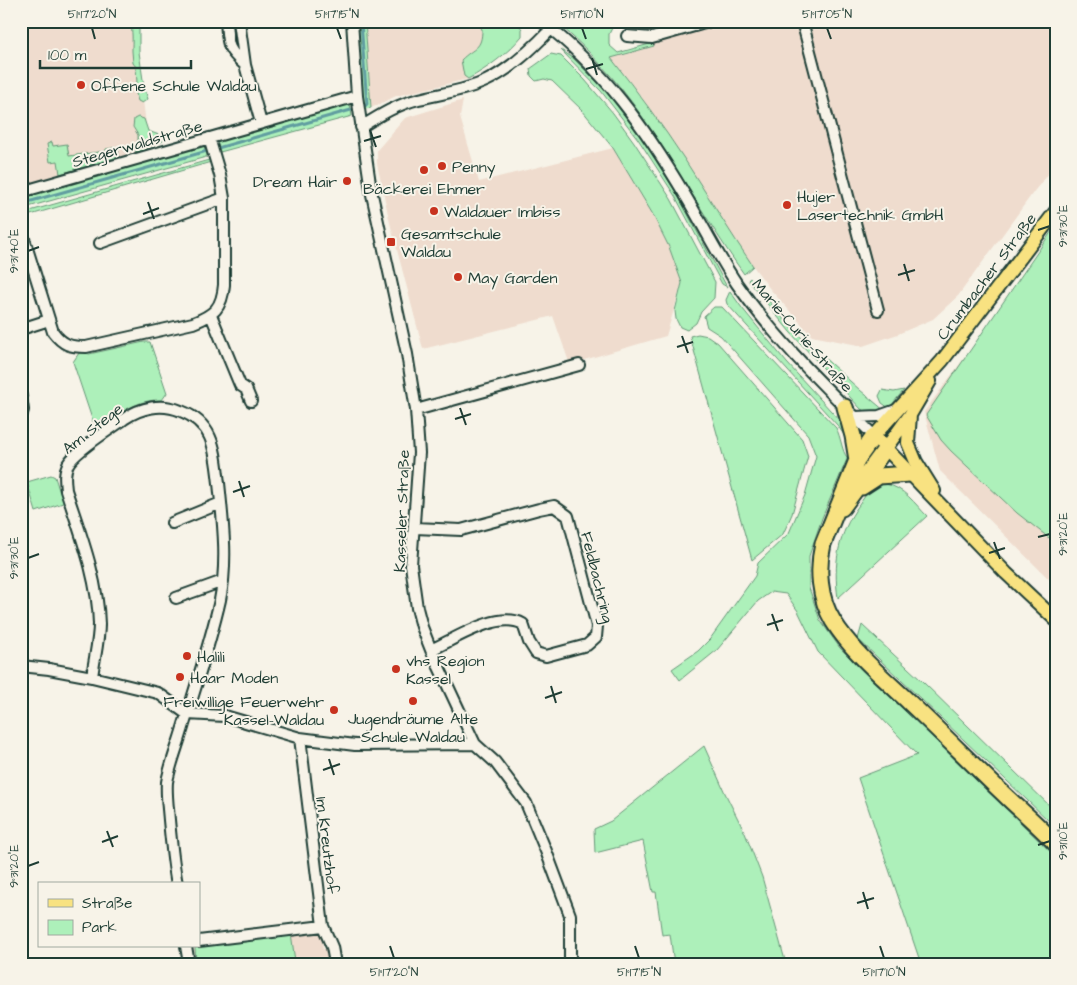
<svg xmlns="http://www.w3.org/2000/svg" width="1077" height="985" font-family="'Architects Daughter',sans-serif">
<rect width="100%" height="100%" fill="#f7f3e8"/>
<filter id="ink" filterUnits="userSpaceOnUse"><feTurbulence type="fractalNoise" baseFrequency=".02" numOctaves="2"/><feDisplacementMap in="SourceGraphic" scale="10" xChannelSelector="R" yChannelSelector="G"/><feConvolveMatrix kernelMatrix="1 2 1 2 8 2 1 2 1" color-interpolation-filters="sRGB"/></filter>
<g filter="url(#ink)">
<!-- built -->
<path fill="#efdcce" d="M21,21H133L149,148L21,186Z
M365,21H475L482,29V41L468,79L396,96L371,108Z
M624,21H1056V165L1035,190L958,296L933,319L898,334L863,346L812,336L770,289L753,266L730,232L685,160L640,95L611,58L654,45L653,43Z
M463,100L460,117L479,182L613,148L652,213L669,247L682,283L666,336L584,360L569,362L553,316L423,349L390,223L377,164V150L405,118Z
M1056,235V586L940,471L924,412Z
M320,929L323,949H331L333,964H196L194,950L195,946Z"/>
<!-- green -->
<path fill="#adf0ba" stroke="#669677" d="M130,21H139V52L144,87L148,99L142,103L138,101L136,94L137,83L136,67L133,63C133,59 132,55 132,51C132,40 133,32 130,21Z
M356,21H365L371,108L365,109L362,102Z
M475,21H516L522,29V36C507,54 488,68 468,79L464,76L461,60C474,47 482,50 482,29Z
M562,21L605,23L612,28L609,34V45L618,53L653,43L654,46L611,58C637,91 662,125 685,160C708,196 729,231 753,266L744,274C695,206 658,127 601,65C588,50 574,38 560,25Z
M561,50L573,58L604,89L641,137L677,194L727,287L722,284L675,196L638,139L601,91Z
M551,54L561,56L585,80L613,113L634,142L671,199L715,282L714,298L701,312L696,323L687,330L680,327L676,319L675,311L682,283L669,247L652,213L613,148L582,110L552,81L544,79L536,81L531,76L530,69Z
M350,104L352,116L220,152L217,142Z
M138,117L144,119L148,131L162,136L163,141L147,148L140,153L135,151V146L138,140V135L133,127L134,119Z
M52,142L53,146L67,144L69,156L106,151V149L118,147L119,157L60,174L58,161L50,162L47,144Z
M203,146H204L207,155L206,157L21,209V198L27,195Z
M209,160L211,162L27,216L30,211Z
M1056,225V525L1049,538L1017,513L951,451L941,440L926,415Z
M750,278L792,329L860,390L885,411L866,412L861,409L790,332L748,280Z
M730,291L742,308L787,363L842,423L847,444L844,435L838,426L727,304L726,300Z
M714,307H722L836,428C841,437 842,452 847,457V459L822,518L809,556V588L820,620L840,648L1056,857V964H921L858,778L917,755L818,652L798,611L786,594L771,592L758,601L717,650L680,680L672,669L698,651L710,639L755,576L758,563L789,533L805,495L816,456L808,435L721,336L707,327L704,316Z
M698,334L708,336L718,343L802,439L808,456L792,514L783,534L752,560L690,336Z
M144,342H150L167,393L162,400C137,399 120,413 101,427L93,422L73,362L79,353L85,352L89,354Z
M882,390L894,392L904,390L889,408L882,403L879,396Z
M51,475L55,477L63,503L36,512L27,482Z
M885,484C904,487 915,504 927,516L838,598C833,564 838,534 859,505C867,493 871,486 885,484Z
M862,625L922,681L1056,812V824L1049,821L858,639Z
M704,746L725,793L745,833L762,877L786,964H674L670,934L662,935L656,892H653L643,841L595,853L594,829L611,821Z
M291,933L295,961L281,964H196L195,947L199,946V944Z"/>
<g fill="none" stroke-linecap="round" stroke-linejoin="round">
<!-- stream -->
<path stroke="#619da0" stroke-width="3" d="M21,204L365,106L367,104L361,21"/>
<defs>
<path id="minor" d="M226,21C228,45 226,48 245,65
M239,21L245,65L261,123
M352,21L357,96L371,190L407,354L416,410L419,453L411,565L417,608L422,627L431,650L475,744L495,762L526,803L546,851L570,915V964
M541,21C603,68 646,129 685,195C703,225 718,256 737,284C776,340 826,388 874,436
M802,21L878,310
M627,36L652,38L712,21
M361,127C380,115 398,104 419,99C442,93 465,91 486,81C511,69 532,49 551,29
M21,192L357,96
M21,229L53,332C63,345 70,347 86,347L193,323C214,315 222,308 224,285V198L220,175L209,138
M100,243L224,198
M211,315L240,385L246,389L251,401
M21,329L49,320
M21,396L23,410L21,416
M416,410L579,365
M855,417L879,416L896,410
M172,523L221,503
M415,528L461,530L539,509L554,506L568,516L597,626L596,637L587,645L546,656L536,653L529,642L523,624C498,610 455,639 431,650
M176,598L223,581
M21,666L49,669L92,677L158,693L187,714L225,716L300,738L355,745L475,744
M92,677C94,660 99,641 99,624C98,578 80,533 66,490C65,480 64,472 68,464C76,450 111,429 124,419C141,407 162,403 181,411C215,424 215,452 219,483C223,522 228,562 220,600C210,644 195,688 182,731C177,748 170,765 167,782C166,794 168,807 169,820C171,841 173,863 177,884
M300,738L323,926L332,947L335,964
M199,941L323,926
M186,946L189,964"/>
<path id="major" d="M1056,211L942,361L874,436L1006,573L1056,620
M910,415L908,443L916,462L934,491
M886,448L910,415L930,381"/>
<path id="highway" d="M845,407L853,436L857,460
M874,436L857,460L823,544C817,569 819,598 833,621C853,653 884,678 911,704C944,735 976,768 1009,799C1025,814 1041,828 1056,844
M862,487L879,476L910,474
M842,508L886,448"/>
</defs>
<!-- minor casing -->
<use href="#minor" stroke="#1f3d34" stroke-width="14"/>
<!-- major casing -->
<use href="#major" stroke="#1f3d34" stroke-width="16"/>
<!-- highway casing -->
<use href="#highway" stroke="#1f3d34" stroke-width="19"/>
<!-- minor -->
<use href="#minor" stroke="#f7f3e8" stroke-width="10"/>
<!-- major -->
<use href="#major" stroke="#f8e281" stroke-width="12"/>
<!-- highway -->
<use href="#highway" stroke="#f8e281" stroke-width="15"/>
</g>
</g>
<!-- ticks -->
<path fill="none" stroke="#1f3d34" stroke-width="2" d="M92,28L95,39M337,28L341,39M582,28L586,39M827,28L831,39M592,58L597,75M586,69L603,64M370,130L376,147M364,141L381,136M148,202L154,219M143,214L159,208M1038,230L1050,226M28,251L39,247M904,264L909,281M898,275L915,270M682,336L688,353M677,347L693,342M460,408L466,425M455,419L471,414M239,481L244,497M233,492L250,486M1038,537L1050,534M994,542L1000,559M989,553L1005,548M28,558L39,554M772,614L778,631M767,625L783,620M551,686L556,703M545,698L562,692M329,759L334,775M323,770L340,764M107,831L113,847M102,842L118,836M1038,845L1050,841M28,866L39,862M863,892L868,909M857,903L874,898M390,946L394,958M635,946L639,958M880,946L884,958"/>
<!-- markers -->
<g fill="#c8321e" stroke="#f7f3e8" stroke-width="2">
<circle cx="81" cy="85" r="5"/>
<circle cx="442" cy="166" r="5"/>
<circle cx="424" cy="170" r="5"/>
<circle cx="347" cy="181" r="5"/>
<circle cx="787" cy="205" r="5"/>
<circle cx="434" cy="211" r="5"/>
<rect x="386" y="237" width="10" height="10" rx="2.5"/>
<circle cx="458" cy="277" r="5"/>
<circle cx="187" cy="656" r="5"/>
<circle cx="396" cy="669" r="5"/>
<circle cx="180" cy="677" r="5"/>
<circle cx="413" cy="701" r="5"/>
<circle cx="334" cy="710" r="5"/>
</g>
<g text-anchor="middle" stroke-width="4" stroke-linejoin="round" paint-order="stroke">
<!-- poi labels -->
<g font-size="16" fill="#1f3d34" stroke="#f7f3e8" text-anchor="start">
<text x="91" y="91">Offene Schule Waldau</text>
<text x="452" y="172">Penny</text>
<text x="337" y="187" text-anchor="end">Dream Hair</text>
<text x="424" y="194" text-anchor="middle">Bäckerei Ehmer</text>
<text x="797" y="202">Hujer<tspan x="797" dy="18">Lasertechnik GmbH</tspan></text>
<text x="444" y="217">Waldauer Imbiss</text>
<text x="401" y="239">Gesamtschule<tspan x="401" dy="18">Waldau</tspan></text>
<text x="468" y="283">May Garden</text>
<text x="197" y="662">Halili</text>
<text x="406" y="666">vhs Region<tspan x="406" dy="18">Kassel</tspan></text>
<text x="190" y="683">Haar Moden</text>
<text x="324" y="707" text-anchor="end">Freiwillige Feuerwehr<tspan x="324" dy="18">Kassel-Waldau</tspan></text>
<text x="413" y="724" text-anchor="middle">Jugendräume Alte<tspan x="413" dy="18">Schule Waldau</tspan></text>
</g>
<!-- street labels -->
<g font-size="16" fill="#1f3d34" stroke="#f7f3e8">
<text transform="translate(137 143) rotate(-16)" y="6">Stegerwaldstraße</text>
<text transform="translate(986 276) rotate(-53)" y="6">Crumbacher Straße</text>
<text transform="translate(803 335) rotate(49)" y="6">Marie-Curie-Straße</text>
<text transform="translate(92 428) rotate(-38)" y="6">Am Stege</text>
<text transform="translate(401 511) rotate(-88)" y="6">Kasseler Straße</text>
<text transform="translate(598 577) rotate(76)" y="6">Feldbachring</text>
<text transform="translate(328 845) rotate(83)" y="6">Im Kreutzhof</text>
</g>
</g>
<!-- margin -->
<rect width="1077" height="985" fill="none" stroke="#f7f3e8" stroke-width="55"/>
<!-- legend -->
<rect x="38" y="882" width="162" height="65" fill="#f7f3e8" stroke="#a1aaa0"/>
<rect x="48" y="899" width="25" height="8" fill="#f8e281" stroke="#a1aaa0"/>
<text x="82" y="908" font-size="15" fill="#1f3d34">Straße</text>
<rect x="48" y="920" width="25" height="15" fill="#adf0ba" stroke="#a1aaa0"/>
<text x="82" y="932" font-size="15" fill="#1f3d34">Park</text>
<!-- scale -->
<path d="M40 60v8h151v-8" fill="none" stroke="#1f3d34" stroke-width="2.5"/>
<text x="48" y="60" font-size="15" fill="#1f3d34" stroke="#f7f3e8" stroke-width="4" paint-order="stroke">100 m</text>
<rect x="28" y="28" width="1022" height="930" fill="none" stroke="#1f3d34" stroke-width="2"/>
<g font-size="12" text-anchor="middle" fill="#1f3d34">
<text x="92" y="18">51°17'20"N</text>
<text x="337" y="18">51°17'15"N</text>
<text x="582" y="18">51°17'10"N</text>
<text x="827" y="18">51°17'05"N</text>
<text transform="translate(1063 226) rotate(-90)" y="4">9°31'30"E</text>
<text transform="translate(14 251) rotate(-90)" y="4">9°31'40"E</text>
<text transform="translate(1063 534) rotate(-90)" y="4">9°31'20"E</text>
<text transform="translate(14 558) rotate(-90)" y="4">9°31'30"E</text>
<text transform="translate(1063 841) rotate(-90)" y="4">9°31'10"E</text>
<text transform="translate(14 866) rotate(-90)" y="4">9°31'20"E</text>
<text x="394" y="976">51°17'20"N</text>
<text x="639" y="976">51°17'15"N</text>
<text x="884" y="976">51°17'10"N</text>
</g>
</svg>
